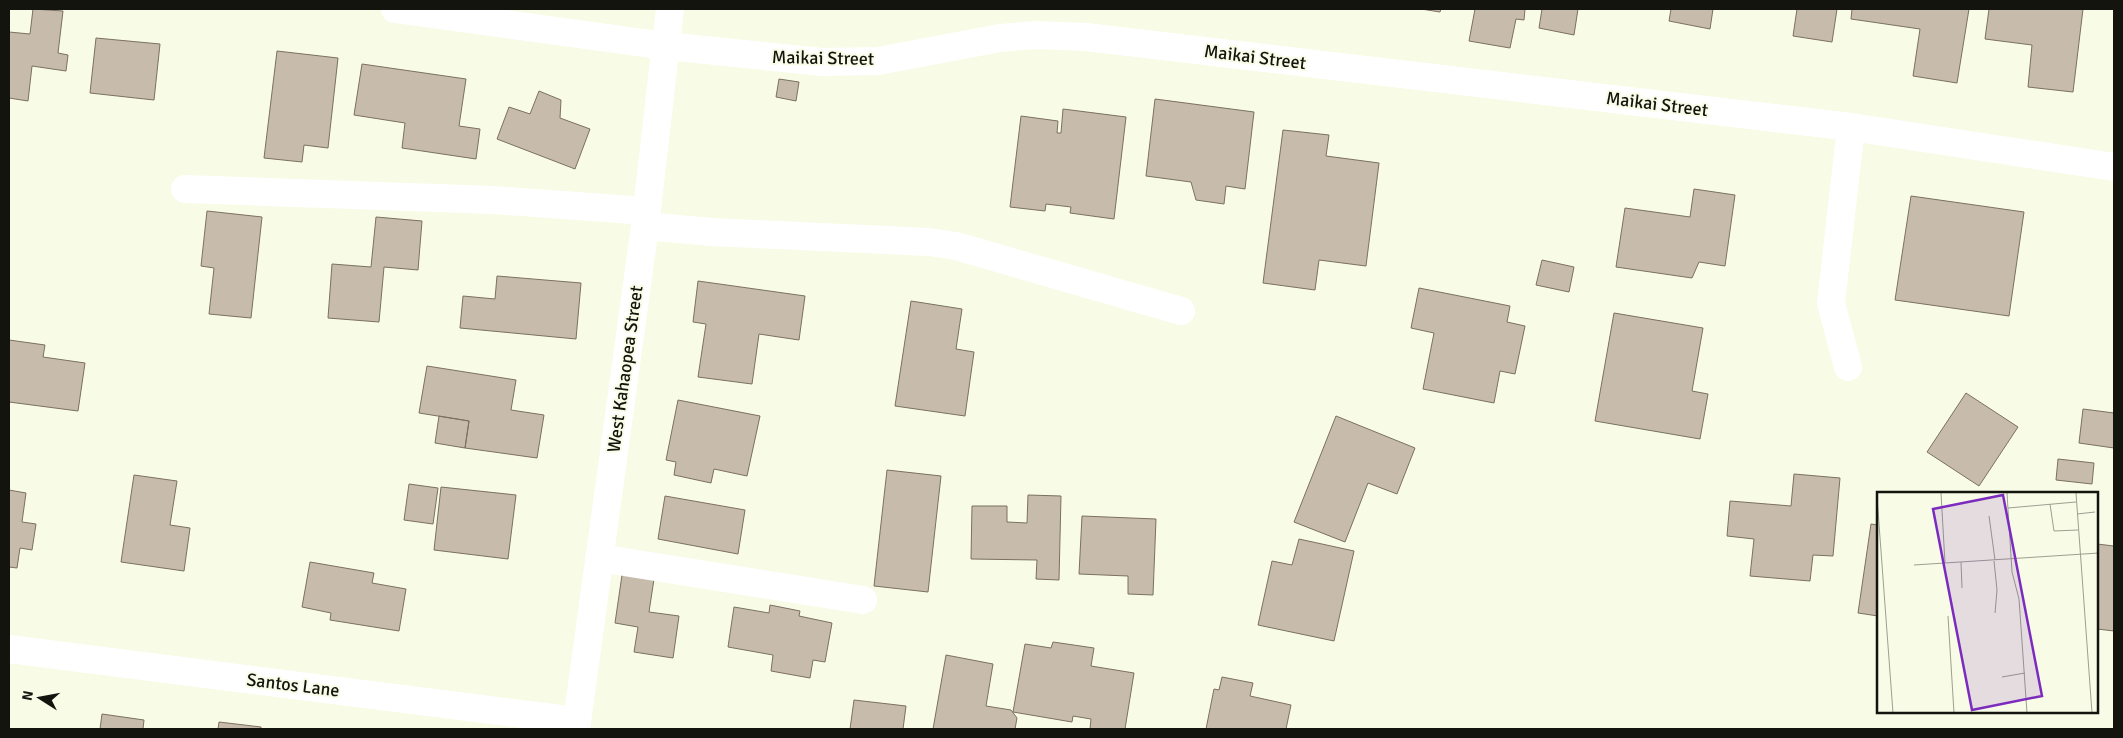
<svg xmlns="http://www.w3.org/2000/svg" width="2123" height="738" font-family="Signika,sans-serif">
<rect width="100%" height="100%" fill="#f8fbe6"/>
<!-- building -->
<path fill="#c7bcab" stroke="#7b7061" d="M33,9L63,11L58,53L68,55L66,71L32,66L28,101L9,98V32L30,34Z
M1421,9H1441L1440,12Z
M1475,9H1525L1524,20L1516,19L1510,48L1469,41Z
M1542,9H1578L1574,35L1539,28Z
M1671,9H1713L1710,29L1669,21Z
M1797,9H1837L1832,42L1793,36Z
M1852,9H1969L1957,83L1913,76L1920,29L1851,19Z
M1989,9H2083L2073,92L2028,87L2032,45L1985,39Z
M96,38L160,44L154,100L90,93Z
M277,51L338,58L328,148L304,145L302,162L264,158Z
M362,64L466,79L459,126L480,129L476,159L402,148L405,123L354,115Z
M779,79L799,82L796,101L776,97Z
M539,91L561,100L560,118L590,129L575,169L497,139L509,107L530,114Z
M1155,99L1254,112L1245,189L1226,186L1224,204L1196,200L1191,182L1146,176Z
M1063,109L1126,117L1114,219L1070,213L1071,207L1046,204L1045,211L1010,207L1021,116L1058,121L1057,133H1061Z
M1283,130L1329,135L1326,156L1379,163L1366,266L1319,260L1315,290L1263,283Z
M1694,189L1735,195L1725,266L1699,262L1692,278L1616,267L1625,208L1690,217Z
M1911,196L2024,212L2009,316L1895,300Z
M207,211L262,217L251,318L209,314L214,268L201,266Z
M376,217L422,221L418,270L384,267L379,322L328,318L332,264L371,267Z
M1542,260L1574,267L1569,292L1536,285Z
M497,276L581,283L576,339L460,328L463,296L495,299Z
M698,281L805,296L799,340L759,334L752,384L698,377L706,324L693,322Z
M1419,288L1510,306L1507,322L1525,326L1515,374L1500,371L1494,403L1423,389L1434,333L1411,328Z
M911,301L962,309L956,349L974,352L965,416L895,406Z
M1614,313L1703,328L1692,391L1708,394L1700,439L1595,421Z
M9,340L45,345L43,357L85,363L78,411L9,402Z
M427,366L516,380L511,410L544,415L537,458L465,448L469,421L419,413Z
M1966,393L2018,427L1979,486L1927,452Z
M678,400L760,416L747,476L714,469L711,483L674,475L676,462L666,460Z
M2083,409L2114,413V448L2079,443Z
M439,416L469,421L465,448L435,443Z
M1336,416L1415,448L1397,494L1368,483L1345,542L1294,522Z
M2058,459L2094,463L2092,484L2056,480Z
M887,470L941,476L928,592L874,586Z
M1794,474L1840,478L1833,556L1813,555L1810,581L1750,576L1754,539L1727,536L1730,501L1791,506Z
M134,475L177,481L170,525L190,528L184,571L121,562Z
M409,484L438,488L433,524L404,520Z
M441,487L516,495L508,559L434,550Z
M9,490L26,493L22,522L36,524L32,550L20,548L17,568L9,567Z
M1028,495L1061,496L1059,580L1036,579L1037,560L971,559L972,506H1007V522L1027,523Z
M665,496L745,510L738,554L658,539Z
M1082,516L1156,519L1153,595L1128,594V576L1079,574Z
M1871,524L1878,525V616L1858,613Z
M1299,539L1354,551L1334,641L1258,625L1272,561L1292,565Z
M2097,544L2114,546V631L2097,629Z
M310,562L374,573L372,583L406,589L399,631L330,620L331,613L302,607Z
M622,575L654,579L649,612L679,616L673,658L634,652L638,627L615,623Z
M770,605L800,611L799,616L832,623L825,662L813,660L810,678L771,671L773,655L728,647L734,607L769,613Z
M1053,642L1094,648L1091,666L1134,673L1125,729H1090L1091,719L1073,716L1072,722L1013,712L1025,644L1051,648Z
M946,655L993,664L986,706L1011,710L1017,718L1015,729H933Z
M1222,677L1253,683L1250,696L1291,705L1286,729H1206L1214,689L1219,690Z
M854,700L906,706L903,729H850Z
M102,714L144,720L143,729H100Z
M219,722L261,727V729H218Z"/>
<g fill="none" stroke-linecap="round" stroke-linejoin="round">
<!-- minor -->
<path stroke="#fff" stroke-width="28" d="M395,9L666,46L822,62L878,61L1000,38L1036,35L1086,37L1851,127L2114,167
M185,189L493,200L646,211
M645,226L712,232L929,242L956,246L1181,311
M1848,367L1831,303L1851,127
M599,558L863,600
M9,649L577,721
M576,729L645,226L670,9"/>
</g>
<g text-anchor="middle" stroke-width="4" stroke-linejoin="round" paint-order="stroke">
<!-- street labels -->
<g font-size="18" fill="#14140e" stroke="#f8fbe6">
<text transform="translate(1255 57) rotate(7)" y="6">Maikai Street</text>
<text transform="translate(823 58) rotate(1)" y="6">Maikai Street</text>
<text transform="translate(1657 104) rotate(7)" y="6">Maikai Street</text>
<text transform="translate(625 369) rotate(-82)" y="6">West Kahaopea Street</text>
<text transform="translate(293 685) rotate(7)" y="6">Santos Lane</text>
</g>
</g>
<!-- overview -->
<g transform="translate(1877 492)">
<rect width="221" height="221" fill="#f8fbe6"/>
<path fill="none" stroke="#9d9f90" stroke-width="1" d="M64,1L68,71M130,1L135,80L142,107L150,221M199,1L215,221M0,5L16,221M173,12L177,39L201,38M131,16L199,10M200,22L218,20M112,24L118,68M117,69L120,98L118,121M84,70L85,96M37,73L222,61M71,124L77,221M125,185L148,181"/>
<path fill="#7b2cbf" fill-opacity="0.15" stroke="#7b2cbf" stroke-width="2.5" d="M126,3L165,204L95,218L56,17Z"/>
<rect width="221" height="221" fill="none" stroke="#14140e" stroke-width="2.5"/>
</g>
<!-- border -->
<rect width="2123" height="738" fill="none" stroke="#14140e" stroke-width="20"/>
<!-- north arrow -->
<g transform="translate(40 698) rotate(281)" stroke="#f8fbe6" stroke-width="4" paint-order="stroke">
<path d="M0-4L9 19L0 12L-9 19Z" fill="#14140e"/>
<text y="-8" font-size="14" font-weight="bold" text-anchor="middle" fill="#14140e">N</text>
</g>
</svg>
